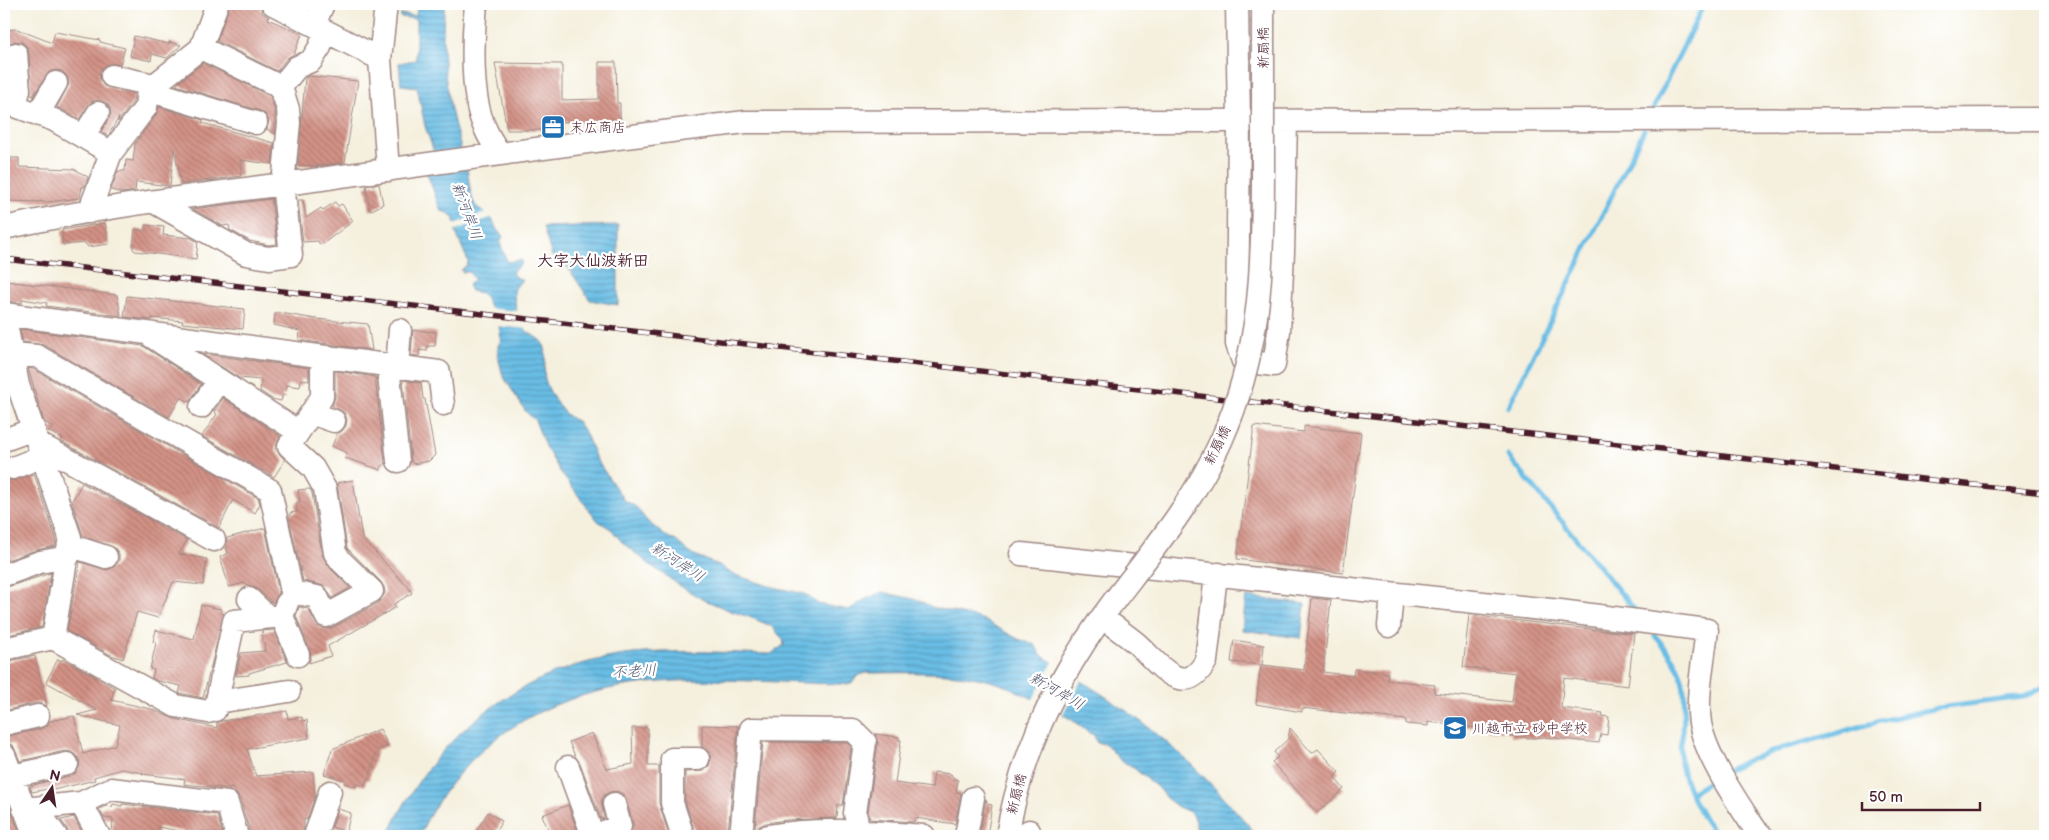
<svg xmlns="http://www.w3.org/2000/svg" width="2049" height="840" font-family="'Balsamiq Sans','Klee One',sans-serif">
<defs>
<pattern id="water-rules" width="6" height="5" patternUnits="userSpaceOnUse" patternTransform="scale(1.25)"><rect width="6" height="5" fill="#69bde5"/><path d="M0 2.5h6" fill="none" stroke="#5899ba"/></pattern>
<pattern id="building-back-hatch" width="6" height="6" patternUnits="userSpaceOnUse" patternTransform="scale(1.25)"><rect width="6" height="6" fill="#d39286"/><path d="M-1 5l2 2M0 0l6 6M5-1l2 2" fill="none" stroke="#ad776e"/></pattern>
</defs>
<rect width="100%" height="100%" fill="#fff"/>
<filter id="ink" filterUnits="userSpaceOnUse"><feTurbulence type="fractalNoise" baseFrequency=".02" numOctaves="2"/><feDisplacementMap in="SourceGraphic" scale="10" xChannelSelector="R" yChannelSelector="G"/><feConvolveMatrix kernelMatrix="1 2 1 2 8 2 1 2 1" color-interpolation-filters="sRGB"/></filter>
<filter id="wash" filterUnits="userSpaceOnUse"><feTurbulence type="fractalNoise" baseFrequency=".0096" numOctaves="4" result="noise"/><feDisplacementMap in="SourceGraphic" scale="20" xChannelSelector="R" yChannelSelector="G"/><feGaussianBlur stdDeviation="1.12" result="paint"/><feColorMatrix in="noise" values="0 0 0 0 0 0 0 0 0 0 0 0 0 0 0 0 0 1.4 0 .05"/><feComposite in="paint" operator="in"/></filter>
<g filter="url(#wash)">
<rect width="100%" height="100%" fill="#f5f0de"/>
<!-- water -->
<path fill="url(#water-rules)" stroke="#5a6e88" d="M417,4H445C438,63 450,113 467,169C469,178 470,196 474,203C478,211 489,213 493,221C497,229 495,229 503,236L500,243L507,262L521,260L522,263L512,272L514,276L522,280C519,283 514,288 514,293C514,301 519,323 525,329C531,336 542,338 545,348C547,357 543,369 545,379C549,393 562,416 577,421L586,434L596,459L624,500L636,507L647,521L664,535L676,541L690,553L722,567L732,574L769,586L805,594L818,604L849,610L864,600L882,592L918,600L932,607L982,619L1018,639L1035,645L1041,655C1070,674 1100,692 1128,712C1178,747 1219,791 1258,836H1205L1196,829V821L1190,812L1178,807L1166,798L1157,787L1130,765L1121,761L1106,744L1097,743L1094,735C1085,732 1081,725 1072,720C1054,709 1034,699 1015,690C971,669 913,673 866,673L857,676L853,682L848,684C725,683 597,660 493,741C462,766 436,799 419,836H388C433,735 523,665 634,654C679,649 726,653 771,654L784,645L783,639L771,626L747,616L733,612L700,598L682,587L649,564L623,543L611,529L598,521L561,473L545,446L535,420L526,412L503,376L498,356V346L501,340L499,326L486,299L481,293L471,291L468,285L474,279L469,272H462L461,270L467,265L468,261L456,233L454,219L449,213L441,211L421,157L435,155L425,126L417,87L401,85L399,63L416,60V19L400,17L401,14L416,16Z
M618,225V305L590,300L565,263L552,256L543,227Z
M1246,597L1305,604L1301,638L1242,630Z"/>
<!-- pier -->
<path fill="#f5f0de" d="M487,212L493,217L453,231L452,225Z
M487,308L520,311L527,328L529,329L496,326Z
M1054,660L1082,679L1061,717L1032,701Z"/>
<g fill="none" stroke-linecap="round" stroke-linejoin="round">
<!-- stream -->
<path stroke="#69bde5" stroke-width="5" d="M1653,109L1704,4
M1508,407L1644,130
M1508,456L1638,614
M1655,636C1687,671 1686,685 1683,731C1682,738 1680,746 1680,753C1681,782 1699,814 1717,836
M1726,772L1746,761L1773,751L1884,720L1938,708L2023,697L2045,687
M1691,793L1717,777"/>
</g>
<g id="blocks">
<!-- building -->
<path fill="url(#building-back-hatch)" d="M230,4H260L262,13L269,17L268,19L302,34L294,54L287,58L277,71L217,41Z
M17,29L52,43L55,32L100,40V42L125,48L120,64H108L102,68L99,74L100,80L104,86L134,94L133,102L118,122L119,117L108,136L101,132L111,114L110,107L105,102L98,100L91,102L79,119L57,107L69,84L68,77L62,71L56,70L49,72L33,96L31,95L29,53L27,47L22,42L14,41L8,44L4,50V30Z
M134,36L169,44V42L181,45L167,58L152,54L151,61L130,56Z
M599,62H616L617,103H620V120L561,122V130H554V133H541V130H507L495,63L562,64V100L599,99Z
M203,63L270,96L275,111V134L267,129L269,120L265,114L260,111L176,85Z
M309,76L358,81L345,162L316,166L298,165L305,78Z
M159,107L203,120L202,123L274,143L272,164L240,160L241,176L181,184L174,148L170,186L136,182L135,191L122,193L111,190L118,171H125L126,160L133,161L135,144L156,115Z
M4,158H19V167L74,169L88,177L84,187H82L80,198L48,202L4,201Z
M379,184L383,204L370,211L366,186Z
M271,199L277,244L269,245L250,241L230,230L229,225L223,226L193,209Z
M298,200H303L306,218L321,208L323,210L335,202L338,206L342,204L353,221L324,243L320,245L318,241L303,242Z
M105,223L109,244L88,247L85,243L63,245L62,230Z
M146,225L164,227L163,235L191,238L198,242L196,259L135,251L133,249L135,229L145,231Z
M6,281L117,295L121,316L46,306L47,303L22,299V303L5,301Z
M127,296L245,309L243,329L182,323L183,321L152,318V320L124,317Z
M280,313L316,319L368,324L372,350L299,340L300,331L274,325L275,314Z
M20,329L143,346L201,384L189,402L181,397L169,417L44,345L23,342Z
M413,330L436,332L435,346H427V351L419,350V356L411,355Z
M202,354L309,368V381L301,379L300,387L287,385L285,395L283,394L281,401L272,399L260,391L261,380L239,378Z
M28,368L33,369L258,498L260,504L255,513L233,500L219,528L61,441L63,439L48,431L54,427L44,422Z
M335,371L375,377L385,462L384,465L381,466V470L345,458L347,453L332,446L337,434L342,431L346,426L347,419L344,412L332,406L335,397Z
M403,380L421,383L423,399H425L435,455L429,461L413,464L411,459Z
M223,398L280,436L275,449L285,460L274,477L202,436L217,414L214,412Z
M1254,426L1304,432V426L1361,433L1343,573L1237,559Z
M34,474L56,538L55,546L36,550L4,561V477L12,481Z
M353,480L362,538L405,584L406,583L412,593L394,604L396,607L328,646L331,656L309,663L311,656L310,650L296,616L299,607L308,609L318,627L326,629L332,628L378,603L385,593L384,587L381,582L347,548L337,483Z
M82,483L187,540L179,554L207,559L203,585L173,582L158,618L137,612L123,659L111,655L67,631L80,562L108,570L114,567L119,561V554L115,548L83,536L72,501Z
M310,489L312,493L322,555L331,569L350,588L332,598L325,586L303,581L289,518L290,513L297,512L296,503L300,502L298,490Z
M265,528L279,593L273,603L258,589L244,583L229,587L220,557L228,553L226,546L227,538Z
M51,573L42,627L4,636V588Z
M1312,598L1331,600L1323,672L1353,676L1354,669L1388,673L1387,680L1435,685L1434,693L1512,702L1516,673L1463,667L1469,615L1634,634L1628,686L1564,678L1561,708L1603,713L1602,716L1609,717L1607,735L1601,734L1599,743L1544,737L1533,738L1511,736V732L1428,722V726L1406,724V720L1302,708V712L1256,704L1261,665L1231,662L1234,640L1264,645L1262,665L1304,670Z
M201,605L221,609L220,613L224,614L203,698L179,693L181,686L158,681L152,678L154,670L150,669L156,643L153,642L156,630L194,639Z
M274,630L287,662L249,673V675L236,676L241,653L265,651L262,631Z
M35,656L47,707L41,703H35L4,711V662Z
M58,659L62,661L63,659L115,688L111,700L151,709L174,719L217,728V723L222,721L287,711L288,719L302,717V721L307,720L309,738L247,749L256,776L313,772L315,796L307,820L304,819V826L302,836H278L277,830L249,836V829L240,799L231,786V789L184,784L185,779L142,774L143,773L122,769L94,777L95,780L53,790L52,788L32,792L30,786L75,774L79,768L80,761L77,756L71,752L65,751L20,761L13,745L4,742V737L41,729L47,726L50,721L74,716L83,754L115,745L120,725L77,715L97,710L46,682Z
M702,725L738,726L728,833L705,831L706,836H696L685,801V772L704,771L709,766L711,759L709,752L702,747Z
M632,728H648V766H659V803L669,836H628L633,829V823L626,800L623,794L617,791L610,792L604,795L601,801L604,818L601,819L580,763L575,756L569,742L592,733L607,769L633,764Z
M1290,728L1312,753L1318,749L1339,772L1334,777L1344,789L1317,813L1272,762L1278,757L1274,752L1288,739Z
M380,729L388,746L377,750L369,780L367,779L365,786L357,784L356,787L344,783L345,780L324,774L332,749Z
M875,734L899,737V740H901L895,783L932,788L934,772L951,774L954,779L958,780L956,792L961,793L955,824L915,818L914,822L870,819L868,812L878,744Z
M763,742L848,743L851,747L843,805H838L837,818L786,820L766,823L755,828Z
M4,791L20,834L15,836H4Z
M986,799L988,804L992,805L987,836H979Z
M113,804L122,806V804L217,815L222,832L221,834L201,831V833L191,831V833L158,827L157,836H112L113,819L104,818L99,809L106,806L112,807Z
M568,805L579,836H551L542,815Z
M338,809L351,813L346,832L332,827Z
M488,812L502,821L493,836H473Z
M74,817L84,836H69L67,829L61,820Z"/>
</g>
</g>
<g filter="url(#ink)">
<use href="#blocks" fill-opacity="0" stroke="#a08884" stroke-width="1"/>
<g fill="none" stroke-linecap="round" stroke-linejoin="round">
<defs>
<path id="minor" d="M273,4L380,59
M386,4L380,59L388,170
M476,4C473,38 470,99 486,130C489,138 495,146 500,154
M1237,4L1239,121L1237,344L1243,361L1274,365L1279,331L1283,252L1286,121
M1263,4V21
M314,25L323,4
M112,76L154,85
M281,87L297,67L311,61L320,47L325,31
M148,90L256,123
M4,102L54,120L111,153
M15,106L19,90L16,54
M38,114L56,83
M83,137L98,113
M154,202L246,254L269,258L291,255L283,184L289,123L288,109L281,87L201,48
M89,212L111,153L146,107L148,90L201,48L217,4
M4,228C110,204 220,193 328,178C467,159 606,138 746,122L2045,119
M4,314L439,372L443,404
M4,314L18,385L70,537L53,638
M151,336L297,431
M12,354L37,356L270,490L292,592L317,597L326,616L372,591L341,561L335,553L325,489L313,468L289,446L322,397V357
M388,366L398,461
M397,367L400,330
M201,407L219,380
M311,413L334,421
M4,440L34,429
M39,444L214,540
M13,468L43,456
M69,545L106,557
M1021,554L1560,611L1707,630C1704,657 1696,697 1700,723C1706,757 1736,800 1755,829L1762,836
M4,575L40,562L68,557
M249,599L268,617
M287,603L282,616L298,655
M1102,617C1113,626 1125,634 1136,643C1157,661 1183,702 1206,661L1215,584L1219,574
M1389,626L1392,595
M4,649L53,638L176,706L208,712L215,710L234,621L282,616
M217,702L289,691
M4,724L38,716
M4,755L35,836
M568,767L593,836
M12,776L67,764
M81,803L99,836
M36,808L56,836
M24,809L81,803L111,789L227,803L236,833L234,836
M315,836L330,792
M593,836L620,826L614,804
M683,836L672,803V759H698
M741,836L751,729L853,730L865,742L855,813L860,836
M768,836C820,827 872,832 924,836
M966,836L973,798
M1007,836C1022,749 1060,671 1114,601
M1028,836L1029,831"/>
</defs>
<!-- minor casing -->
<use href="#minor" stroke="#a08884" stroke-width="25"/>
<!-- minor -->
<use href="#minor" stroke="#fff" stroke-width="22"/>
<defs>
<path id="rail" d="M4,259L2045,493"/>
</defs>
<!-- rail casing -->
<use href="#rail" stroke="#4a1f2b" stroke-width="5.5"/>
<!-- rail -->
<use href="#rail" stroke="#fff" stroke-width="4" stroke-dasharray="11" stroke-linecap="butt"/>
<defs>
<path id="minor-bridge" d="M1114,601C1153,550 1195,499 1221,441C1261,352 1263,268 1263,173C1263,123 1263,72 1263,21"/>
</defs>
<!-- minor-bridge casing -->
<use href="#minor-bridge" stroke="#a08884" stroke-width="25" stroke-linecap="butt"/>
<!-- minor-bridge -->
<use href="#minor-bridge" stroke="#fff" stroke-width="22"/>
</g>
</g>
<!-- icons -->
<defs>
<symbol id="office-square" viewBox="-11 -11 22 22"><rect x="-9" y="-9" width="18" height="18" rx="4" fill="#1f6fb2" stroke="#fff"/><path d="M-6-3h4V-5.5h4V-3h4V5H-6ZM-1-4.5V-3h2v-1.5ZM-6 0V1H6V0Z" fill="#fff"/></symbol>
<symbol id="school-square" viewBox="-11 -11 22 22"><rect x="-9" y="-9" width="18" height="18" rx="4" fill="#1f6fb2" stroke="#fff"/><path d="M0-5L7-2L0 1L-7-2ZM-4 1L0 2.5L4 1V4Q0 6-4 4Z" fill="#fff"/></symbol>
</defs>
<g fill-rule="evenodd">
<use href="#office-square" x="539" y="113" width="28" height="28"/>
<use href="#school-square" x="1441" y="714" width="28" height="28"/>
</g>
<g text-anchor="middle" stroke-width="4.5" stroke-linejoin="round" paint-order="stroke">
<!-- street labels -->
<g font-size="14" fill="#4a1f2b" stroke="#fff">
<text transform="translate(1263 48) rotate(-90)" y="5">新扇橋</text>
<text transform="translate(1217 445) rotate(-64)" y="5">新扇橋</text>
<text transform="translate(1016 794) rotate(-76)" y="5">新扇橋</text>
</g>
<!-- poi labels -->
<g font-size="14" fill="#4a1f2b" stroke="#fff" text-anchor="start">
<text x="570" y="132">末広商店</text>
<text x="1472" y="733">川越市立 砂中学校</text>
</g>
<!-- water labels -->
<g font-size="15" font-style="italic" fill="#55566c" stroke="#fff">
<text transform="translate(467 211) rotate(70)" y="5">新河岸川</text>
<text transform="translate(678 562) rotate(33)" y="5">新河岸川</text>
<text transform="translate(634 671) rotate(-3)" y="5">不老川</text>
<text transform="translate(1057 691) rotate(30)" y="5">新河岸川</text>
</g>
<!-- quarter labels -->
<g font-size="16" font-weight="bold" fill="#4a1f2b" stroke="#fff">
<text x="593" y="266">大字大仙波新田</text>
</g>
</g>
<!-- margin -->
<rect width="2049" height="840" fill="none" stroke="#fff" stroke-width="20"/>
<!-- north arrow -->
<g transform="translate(52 788) rotate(13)" stroke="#ffffff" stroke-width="4" paint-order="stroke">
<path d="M0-4L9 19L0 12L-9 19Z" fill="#4a1f2b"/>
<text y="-8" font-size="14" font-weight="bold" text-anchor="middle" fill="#4a1f2b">N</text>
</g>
<!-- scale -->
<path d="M1862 802v8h118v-8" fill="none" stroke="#4a1f2b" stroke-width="2.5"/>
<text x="1869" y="802" font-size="15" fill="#4a1f2b" stroke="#ffffff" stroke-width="4" paint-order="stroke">50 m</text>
</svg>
